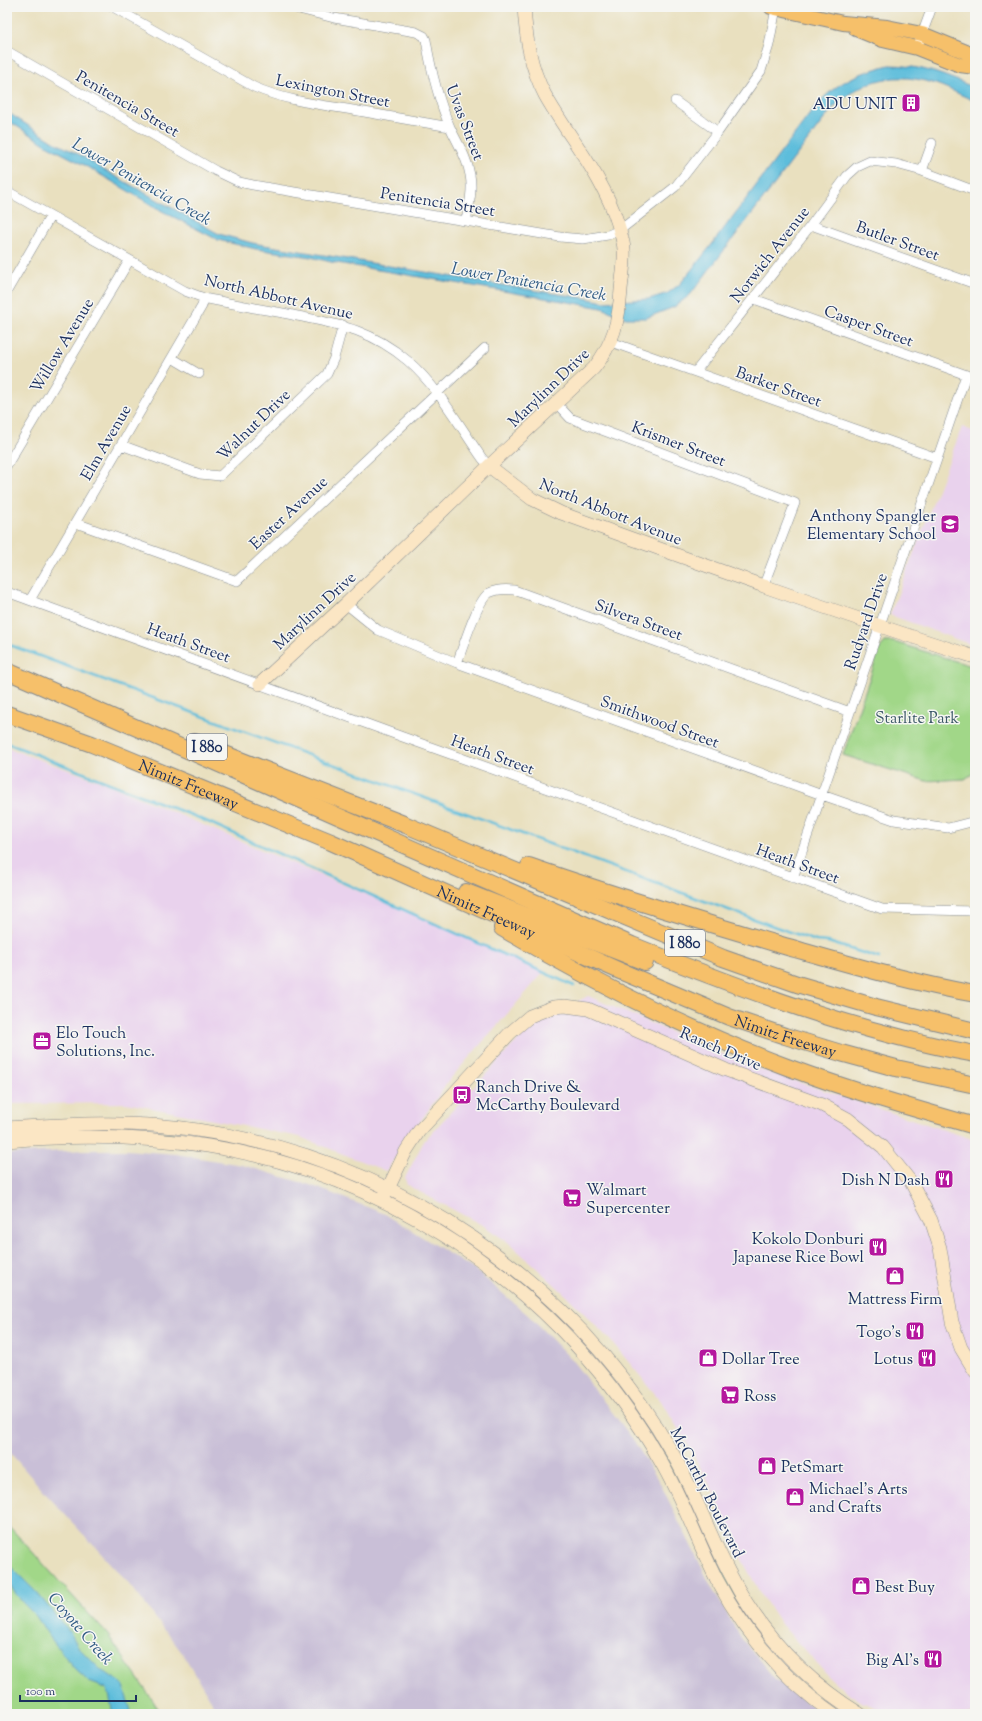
<svg xmlns="http://www.w3.org/2000/svg" width="982" height="1721" font-family="'Sorts Mill Goudy',serif">
<rect width="100%" height="100%" fill="#f6f6f2"/>
<filter id="ink" filterUnits="userSpaceOnUse"><feTurbulence type="fractalNoise" baseFrequency=".025" numOctaves="2"/><feDisplacementMap in="SourceGraphic" scale="8" xChannelSelector="R" yChannelSelector="G"/><feConvolveMatrix kernelMatrix="1 2 1 2 8 2 1 2 1" color-interpolation-filters="sRGB"/></filter>
<filter id="wash" filterUnits="userSpaceOnUse"><feTurbulence type="fractalNoise" baseFrequency=".012" numOctaves="4" result="noise"/><feDisplacementMap in="SourceGraphic" scale="16" xChannelSelector="R" yChannelSelector="G"/><feGaussianBlur stdDeviation="0.9" result="paint"/><feColorMatrix in="noise" values="0 0 0 0 0 0 0 0 0 0 0 0 0 0 0 0 0 1.4 0 .05"/><feComposite in="paint" operator="in"/></filter>
<g filter="url(#wash)">
<rect width="100%" height="100%" fill="#e9e0bf"/>
<!-- built -->
<path fill="#e9d2ed" d="M962,427L975,432V646L890,615Z
M7,748L105,783L545,971L450,1079L386,1171L300,1137L126,1103L7,1104Z
M588,996L752,1067L975,1140V1714H893L862,1702L845,1691L827,1675L781,1624L759,1591L741,1558L713,1491L688,1445L661,1401L612,1342L567,1296L508,1242L484,1226L407,1185L405,1178L424,1141L513,1045L528,1031L543,1020Z"/>
<!-- industrial -->
<path fill="#c9bfd7" d="M86,1150H127L175,1154L242,1165L310,1185L385,1214L475,1270L528,1315L571,1359L632,1438L660,1483L713,1590L742,1639L775,1679L822,1714H219L183,1654L132,1587L45,1493L7,1449V1154Z"/>
<!-- green -->
<path fill="#a1d788" stroke="#5e8373" d="M885,642H894L975,667V772L965,779L926,781L843,755L880,648Z
M127,1131L186,1135L293,1154L199,1138Z
M624,1393L656,1439L669,1455L751,1623L727,1588L664,1456Z
M7,1524L108,1635L162,1714H7Z"/>
<!-- water -->
<path fill="#5dbddb" stroke="#3c769c" d="M889,65C921,65 947,76 975,88V101C960,95 945,86 929,82C890,71 858,82 831,110L690,295L674,307L646,318H626L602,308L574,303L331,262L311,257L256,249L218,240L162,211L84,165L48,146L7,120V112L54,142L84,157L104,170L219,234L252,243L538,291L585,298L604,302L649,299L668,293L680,284L710,247L815,107C838,81 856,74 889,65Z
M7,1563L37,1593L71,1634L79,1648L102,1671L115,1678L123,1686L132,1714H113L109,1694L106,1688L89,1682L74,1668L49,1636L36,1616L22,1602L7,1582Z"/>
<g fill="none" stroke-linecap="round" stroke-linejoin="round">
<!-- stream -->
<path stroke="#5dbddb" stroke-width="2.5" d="M7,644L756,920L816,941L828,942L879,958
M7,743L199,818L574,986"/>
</g>
</g>
<g filter="url(#ink)">
<g fill="none" stroke-linecap="round" stroke-linejoin="round">
<defs>
<path id="street" d="M113,7L254,87C284,100 315,104 347,109C381,115 415,121 450,127
M291,7L334,18L416,32L424,36L426,40C431,70 438,99 450,127C457,143 467,156 470,175C473,190 469,206 466,221
M917,48L932,7
M7,51L216,171L239,182L253,185L560,237L583,239L608,235L620,230L675,187L718,132L761,71L769,45L776,8
M675,101L718,132
M922,171L932,143
M7,191L185,291L204,298C232,304 260,309 288,314C336,324 369,328 408,361C438,387 459,425 482,458L489,466
M811,225L975,284
M7,291L50,217
M754,299L975,378
M611,342L937,458
M172,358L199,374
M696,371L811,225L847,176L857,167L870,161L896,164L922,171L975,191
M557,404L570,418L795,503L763,587
M121,445L200,474L220,476L327,374L334,358L343,325
M7,465L129,261
M76,523L237,581L485,348
M7,592L400,736L882,909L975,911
M30,600L202,306L204,298
M346,604L378,630L457,663L822,795L894,820L948,828L975,821
M457,663C463,648 477,600 489,593C497,589 506,589 514,590L850,712
M793,878L966,375"/>
<path id="secondary" d="M489,466L532,499L561,513C698,563 836,613 975,657
M260,684L346,604L489,466L594,368C613,344 619,321 621,290C622,277 625,263 624,250C624,242 620,232 618,224C603,176 569,138 545,95C530,67 526,38 524,7
M7,1128C70,1124 134,1120 197,1130C397,1159 574,1280 674,1456C695,1493 709,1534 729,1572C759,1631 803,1679 860,1714
M7,1141C74,1135 142,1136 208,1146C397,1175 567,1296 661,1462C683,1500 697,1541 717,1580C745,1633 784,1680 834,1714
M385,1195L406,1151L419,1131L510,1033L530,1016L553,1007L565,1006L588,1009L726,1070L822,1105L848,1119L883,1147L911,1182L931,1220L940,1248L952,1322L961,1348L975,1371"/>
<path id="primary" d="M771,7L843,23L887,27L922,34L966,52L975,58
M856,29L883,40L917,48L960,65L975,67"/>
<g id="highway">
<path d="M7,671L632,945C744,990 856,1032 975,1054"/>
<path id="s1" d="M7,714L92,744L331,842L620,971L729,1017L785,1036L841,1053L896,1068L975,1085"/>
<path d="M194,742L406,825L723,958L797,984L876,1007L975,1031"/>
<path d="M529,866C612,895 696,920 781,945C845,963 909,982 975,994"/>
<path d="M466,892L645,962"/>
<path d="M502,928C593,982 688,1030 787,1067C849,1090 912,1108 975,1126"/>
</g>
</defs>
<!-- street casing -->
<use href="#street" stroke="#82888e" stroke-width="10"/>
<!-- secondary casing -->
<use href="#secondary" stroke="#82888e" stroke-width="14"/>
<!-- primary casing -->
<use href="#primary" stroke="#82888e" stroke-width="16"/>
<!-- highway casing -->
<use href="#highway" stroke="#82888e" stroke-width="18"/>
<!-- street -->
<use href="#street" stroke="#fff" stroke-width="9"/>
<!-- secondary -->
<use href="#secondary" stroke="#fbe6c4" stroke-width="13"/>
<!-- primary -->
<use href="#primary" stroke="#f6c06b" stroke-width="14"/>
<!-- highway -->
<use href="#highway" stroke="#f6c06b" stroke-width="16"/>
</g>
</g>
<!-- icons -->
<defs>
<symbol id="building-square" viewBox="-11 -11 22 22"><rect x="-9" y="-9" width="18" height="18" rx="4" fill="#b5179e" stroke="#f6f6f2"/><path d="M-4-6H4V6H1V3H-1V6H-4ZM-2.5-4.3h1.7v1.8h-1.7ZM.8-4.3h1.7v1.8H.8ZM-2.5-1h1.7V.8h-1.7ZM.8-1h1.7V.8H.8Z" fill="#fff"/></symbol>
<symbol id="school-square" viewBox="-11 -11 22 22"><rect x="-9" y="-9" width="18" height="18" rx="4" fill="#b5179e" stroke="#f6f6f2"/><path d="M0-5L7-2L0 1L-7-2ZM-4 1L0 2.5L4 1V4Q0 6-4 4Z" fill="#fff"/></symbol>
<symbol id="office-square" viewBox="-11 -11 22 22"><rect x="-9" y="-9" width="18" height="18" rx="4" fill="#b5179e" stroke="#f6f6f2"/><path d="M-6-3h4V-5.5h4V-3h4V5H-6ZM-1-4.5V-3h2v-1.5ZM-6 0V1H6V0Z" fill="#fff"/></symbol>
<symbol id="bus-square" viewBox="-11 -11 22 22"><rect x="-9" y="-9" width="18" height="18" rx="4" fill="#b5179e" stroke="#f6f6f2"/><path d="M-5-6H5V4H4V6H2V4H-2V6H-4V4H-5ZM-3.5-4V0h7V-4ZM-3.5 1.2v1.5H-2V1.2ZM2 1.2v1.5H3.5V1.2Z" fill="#fff"/></symbol>
<symbol id="restaurant-square" viewBox="-11 -11 22 22"><rect x="-9" y="-9" width="18" height="18" rx="4" fill="#b5179e" stroke="#f6f6f2"/><path d="M-5-6h1v4h1v-4h1v4h1v-4h1v5L-1.5 .5V6h-2V.5L-5-1ZM5-6V6H3V1.5H1.5Q1.5-4 5-6Z" fill="#fff"/></symbol>
<symbol id="supermarket-square" viewBox="-11 -11 22 22"><rect x="-9" y="-9" width="18" height="18" rx="4" fill="#b5179e" stroke="#f6f6f2"/><path d="M-6-5.5h2.5l.6 2H6L4.5 2H-2.5L-4.4-4H-6ZM-1.5 3.2a1.3 1.3 0 1 0 .1 0ZM3 3.2a1.3 1.3 0 1 0 .1 0Z" fill="#fff"/></symbol>
<symbol id="shop-square" viewBox="-11 -11 22 22"><rect x="-9" y="-9" width="18" height="18" rx="4" fill="#b5179e" stroke="#f6f6f2"/><path d="M-5-2.5h2.3a2.7 3.5 0 0 1 5.4 0H5L5.5 6h-11ZM-1.5-2.5h3a1.5 2.3 0 0 0-3 0Z" fill="#fff"/></symbol>
</defs>
<g fill-rule="evenodd">
<use href="#building-square" x="900" y="92" width="22" height="22"/>
<use href="#school-square" x="939" y="513" width="22" height="22"/>
<use href="#office-square" x="31" y="1030" width="22" height="22"/>
<use href="#bus-square" x="451" y="1084" width="22" height="22"/>
<use href="#restaurant-square" x="933" y="1168" width="22" height="22"/>
<use href="#supermarket-square" x="561" y="1187" width="22" height="22"/>
<use href="#restaurant-square" x="867" y="1236" width="22" height="22"/>
<use href="#shop-square" x="884" y="1265" width="22" height="22"/>
<use href="#restaurant-square" x="904" y="1320" width="22" height="22"/>
<use href="#shop-square" x="697" y="1347" width="22" height="22"/>
<use href="#restaurant-square" x="916" y="1347" width="22" height="22"/>
<use href="#supermarket-square" x="719" y="1384" width="22" height="22"/>
<use href="#shop-square" x="756" y="1455" width="22" height="22"/>
<use href="#shop-square" x="784" y="1486" width="22" height="22"/>
<use href="#shop-square" x="850" y="1575" width="22" height="22"/>
<use href="#restaurant-square" x="922" y="1648" width="22" height="22"/>
</g>
<g text-anchor="middle" stroke-width="3" stroke-linejoin="round" paint-order="stroke">
<!-- shield labels -->
<g fill="#f6f6f2" stroke="#5d6b8a" stroke-width="1">
<rect x="187" y="734" width="40" height="26" rx="3"/>
<rect x="665" y="930" width="40" height="26" rx="3"/>
</g>
<g font-size="15" font-weight="bold" fill="#1b2f5e">
<text x="207" y="752">I 880</text>
<text x="685" y="948">I 880</text>
</g>
<!-- street labels -->
<g font-size="16" fill="#1b2f5e" stroke="#f6f6f2">
<text transform="translate(333 90) rotate(11)" y="6">Lexington Street</text>
<text transform="translate(128 103) rotate(30)" y="6">Penitencia Street</text>
<text transform="translate(466 122) rotate(69)" y="6">Uvas Street</text>
<text transform="translate(438 201) rotate(9)" y="6">Penitencia Street</text>
<text transform="translate(898 240) rotate(20)" y="6">Butler Street</text>
<text transform="translate(769 254) rotate(-52)" y="6">Norwich Avenue</text>
<text transform="translate(279 296) rotate(13)" y="6">North Abbott Avenue</text>
<text transform="translate(869 325) rotate(20)" y="6">Casper Street</text>
<text transform="translate(61 345) rotate(-59)" y="6">Willow Avenue</text>
<text transform="translate(779 386) rotate(20)" y="6">Barker Street</text>
<text transform="translate(548 387) rotate(-44)" y="6">Marylinn Drive</text>
<text transform="translate(253 424) rotate(-44)" y="6">Walnut Drive</text>
<text transform="translate(105 442) rotate(-60)" y="6">Elm Avenue</text>
<text transform="translate(679 443) rotate(21)" y="6">Krismer Street</text>
<text transform="translate(611 511) rotate(22)" y="6">North Abbott Avenue</text>
<text transform="translate(288 512) rotate(-43)" y="6">Easter Avenue</text>
<text transform="translate(314 610) rotate(-43)" y="6">Marylinn Drive</text>
<text transform="translate(639 619) rotate(20)" y="6">Silvera Street</text>
<text transform="translate(865 621) rotate(-71)" y="6">Rudyard Drive</text>
<text transform="translate(189 642) rotate(20)" y="6">Heath Street</text>
<text transform="translate(660 721) rotate(20)" y="6">Smithwood Street</text>
<text transform="translate(493 754) rotate(20)" y="6">Heath Street</text>
<text dy="6" stroke="none"><textPath href="#s1" startOffset="195">Nimitz Freeway</textPath></text>
<text transform="translate(798 863) rotate(20)" y="6">Heath Street</text>
<text dy="6" stroke="none"><textPath href="#s1" startOffset="519">Nimitz Freeway</textPath></text>
<text dy="6" stroke="none"><textPath href="#s1" startOffset="843">Nimitz Freeway</textPath></text>
<text transform="translate(721 1048) rotate(23)" y="6">Ranch Drive</text>
<text transform="translate(708 1492) rotate(63)" y="6">McCarthy Boulevard</text>
</g>
<!-- poi labels -->
<g font-size="16" fill="#1b2f5e" stroke="#f6f6f2" text-anchor="start">
<text x="897" y="109" text-anchor="end">ADU UNIT</text>
<text x="936" y="521" text-anchor="end">Anthony Spangler<tspan x="936" dy="18">Elementary School</tspan></text>
<text x="56" y="1038">Elo Touch<tspan x="56" dy="18">Solutions, Inc.</tspan></text>
<text x="476" y="1092">Ranch Drive &amp;<tspan x="476" dy="18">McCarthy Boulevard</tspan></text>
<text x="930" y="1185" text-anchor="end">Dish N Dash</text>
<text x="586" y="1195">Walmart<tspan x="586" dy="18">Supercenter</tspan></text>
<text x="864" y="1244" text-anchor="end">Kokolo Donburi<tspan x="864" dy="18">Japanese Rice Bowl</tspan></text>
<text x="895" y="1304" text-anchor="middle">Mattress Firm</text>
<text x="901" y="1337" text-anchor="end">Togo's</text>
<text x="722" y="1364">Dollar Tree</text>
<text x="913" y="1364" text-anchor="end">Lotus</text>
<text x="744" y="1401">Ross</text>
<text x="781" y="1472">PetSmart</text>
<text x="809" y="1494">Michael's Arts<tspan x="809" dy="18">and Crafts</tspan></text>
<text x="875" y="1592">Best Buy</text>
<text x="919" y="1665" text-anchor="end">Big Al's</text>
</g>
<!-- park labels -->
<g font-size="16" fill="#3c5968" stroke="#f6f6f2">
<text x="917" y="723">Starlite Park</text>
</g>
<!-- water labels -->
<g font-size="17" font-style="italic" fill="#2f5a84" stroke="#f6f6f2">
<text transform="translate(142 181) rotate(30)" y="6">Lower Penitencia Creek</text>
<text transform="translate(529 281) rotate(10)" y="6">Lower Penitencia Creek</text>
<text transform="translate(81 1628) rotate(49)" y="6">Coyote Creek</text>
</g>
</g>
<!-- margin -->
<rect width="982" height="1721" fill="none" stroke="#f6f6f2" stroke-width="24"/>
<!-- scale -->
<path d="M20 1695v6h116v-6" fill="none" stroke="#1b2f5e" stroke-width="2"/>
<text x="26" y="1695" font-size="12" fill="#1b2f5e" stroke="#f6f6f2" stroke-width="3" paint-order="stroke">100 m</text>
</svg>
